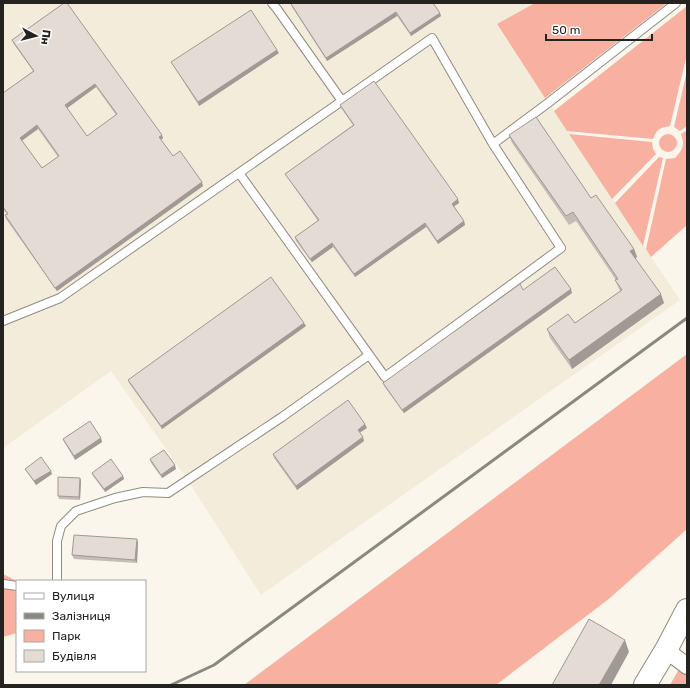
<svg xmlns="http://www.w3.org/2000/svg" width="690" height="688" font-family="Rubik,sans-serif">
<rect width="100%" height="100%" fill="#faf6ec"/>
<!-- built -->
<path fill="#f3ecdb" d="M3,3H535L497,25L680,300L261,595L187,479L111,371L3,448Z"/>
<!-- green -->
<path fill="#f8b0a0" d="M535,3H667L545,98L497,24Z
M687,6V54L670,126C659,128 657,129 653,139L567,131L554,111Z
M687,71V126L680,131L674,127Z
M687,130V225L651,257L646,249L666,159L675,158C683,150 685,145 681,134Z
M659 143a9 9 0 1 1 18 0a9 9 0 1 1-18 0Z
M569,134L652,142L653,149L656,154L612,199Z
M659,157L663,158L643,246L615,203Z
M687,354V529L610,598L496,685H244Z
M3,574L17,581V633L3,637Z
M687,655V685H670Z"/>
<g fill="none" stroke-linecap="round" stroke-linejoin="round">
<defs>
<path id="lane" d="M272,3L277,9L342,101
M239,173L385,377L561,248L493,144
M3,321L60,298L432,38L493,144L548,103L676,3
M57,581V541L61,526L76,511L115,498L143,492L168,493L282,417L369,355
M3,584L17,586"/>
<path id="street" d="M666,650L687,666"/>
<path id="secondary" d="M645,685L666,650L687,610"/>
</defs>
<!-- lane casing -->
<use href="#lane" stroke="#908c83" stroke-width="10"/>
<!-- street casing -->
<use href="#street" stroke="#908c83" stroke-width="18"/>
<!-- secondary casing -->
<use href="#secondary" stroke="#908c83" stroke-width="24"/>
<!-- lane -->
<use href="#lane" stroke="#fff" stroke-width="8"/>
<!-- street -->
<use href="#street" stroke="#fff" stroke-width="16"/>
<!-- secondary -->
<use href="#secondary" stroke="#fff" stroke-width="22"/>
<!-- rail -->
<path stroke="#8b8881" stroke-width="3" d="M171,685L214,665L687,318"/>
</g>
<!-- wall -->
<path fill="#c4bcb6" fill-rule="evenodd" d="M64,3L163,138L161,140L173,156L203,186L57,291L6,219L5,215L7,214L3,209V93L33,71L13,43L12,40ZM96,87L116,115L87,136L67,108ZM38,129L58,157L42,168L22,141Z
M291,4L441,16L411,36L397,16L327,61L292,7Z
M279,53L199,106L173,65L171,62Z
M340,105L459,203L454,206L464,221L465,225L438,244L426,227L355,277L333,247L312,262L296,241L295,237L318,221L287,177L285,174L353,125L341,108Z
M509,135L591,198L634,249L637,257L635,259L664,303L572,369L550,338L547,329L575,323L620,291L615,280H616L576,221L569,225L512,143Z
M523,290L572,293L404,413L384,386L383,383Z
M306,326L162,429L129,383L128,380Z
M367,428L359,433L364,441L297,490L274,458L273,454Z
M101,438L102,442L75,460L64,442L63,439Z
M150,459L176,469L162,478L151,463Z
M25,469L52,474L36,485L27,472Z
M92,473L123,476L124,479L105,492L93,476Z
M80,478L81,481L80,500L59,499L58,496Z
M138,542L137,563L74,559L72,555Z"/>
<!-- shaded-wall -->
<path fill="#a09994" d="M396,12L397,16L327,61L326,58Z
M440,13L441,16L411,36L410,33Z
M277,50L279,53L199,106L198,102Z
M95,84L96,87L66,109L65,105Z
M37,125L38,129L21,141L20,138Z
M162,135L163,138L160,140L159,137Z
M202,182L203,186L57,291L55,288Z
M458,199L459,203L453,207L452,204Z
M464,221L465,225L438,244L437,241Z
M425,223L426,227L355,277L354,274Z
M332,243L333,247L312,262L310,259Z
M634,249L637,257L633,260L630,251Z
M571,289L572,293L404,413L402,410Z
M661,294L664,303L572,369L569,360Z
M304,323L306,326L162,429L161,426Z
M365,424L367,428L359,433L358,430Z
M363,437L364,441L297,490L296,486Z
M101,438L102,442L75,460L74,456Z
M175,465L176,469L162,478L161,475Z
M51,471L52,474L36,485L34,481Z
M123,476L124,479L105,492L104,489Z
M80,478L81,481L80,500L79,497Z
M137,539L138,542L137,563L135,560Z
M625,640L629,652L611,685H599Z"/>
<!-- building -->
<path fill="#e4dbd4" stroke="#a09994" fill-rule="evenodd" d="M64,3H67L162,135L159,137L173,156L180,151L202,182L55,288L5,215L8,214L3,207V93L34,71L12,40ZM95,84L117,114L87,136L65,105ZM37,125L59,156L42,168L20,138Z
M292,3H433L440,13L410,33L396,12L326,58L291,4Z
M251,10L277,50L198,102L171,62Z
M374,81L458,199L452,204L464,221L437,241L425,223L354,274L332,243L310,259L295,237L319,220L285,174L354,125L340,105Z
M536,117L591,198L596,195L634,249L630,251L661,294L569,360L547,329L568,314L575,323L622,290L615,280L618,279L573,212L566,216L509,135Z
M555,267L571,289L402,410L383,383L520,284L523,290Z
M271,277L304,323L161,426L128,380Z
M348,400L365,424L358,430L363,437L296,486L273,454Z
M90,421L101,438L74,456L63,439Z
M164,450L175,465L161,475L150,459Z
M41,457L51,471L34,481L25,469Z
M111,459L123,476L104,489L92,473Z
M58,477L80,478L79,497L58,496Z
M74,535L137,539L135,560L72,555Z
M589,619L625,640L599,685H552Z"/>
<!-- border -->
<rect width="690" height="688" fill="none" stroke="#24231f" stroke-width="8"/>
<!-- legend -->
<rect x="16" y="580" width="130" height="92" fill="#ffffff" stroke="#a7a7a5"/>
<rect x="24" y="593" width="20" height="6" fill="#ffffff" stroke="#a7a7a5"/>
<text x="52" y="600" font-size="12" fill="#24231f">Вулиця</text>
<rect x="24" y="613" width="20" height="6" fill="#8b8881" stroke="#a7a7a5"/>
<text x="52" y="620" font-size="12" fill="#24231f">Залізниця</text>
<rect x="24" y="630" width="20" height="12" fill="#f8b0a0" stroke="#a7a7a5"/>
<text x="52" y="640" font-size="12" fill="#24231f">Парк</text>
<rect x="24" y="650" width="20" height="12" fill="#e4dbd4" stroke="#a7a7a5"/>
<text x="52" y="660" font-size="12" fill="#24231f">Будівля</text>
<!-- north arrow -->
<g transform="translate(36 36) rotate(97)" stroke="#ffffff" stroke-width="3" paint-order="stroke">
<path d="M0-3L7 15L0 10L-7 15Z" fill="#24231f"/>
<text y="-6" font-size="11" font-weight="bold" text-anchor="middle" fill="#24231f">Пн</text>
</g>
<!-- scale -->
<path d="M546 34v6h106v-6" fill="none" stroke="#24231f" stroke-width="2"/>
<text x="552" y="34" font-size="12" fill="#24231f" stroke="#ffffff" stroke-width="3" paint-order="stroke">50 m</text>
</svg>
